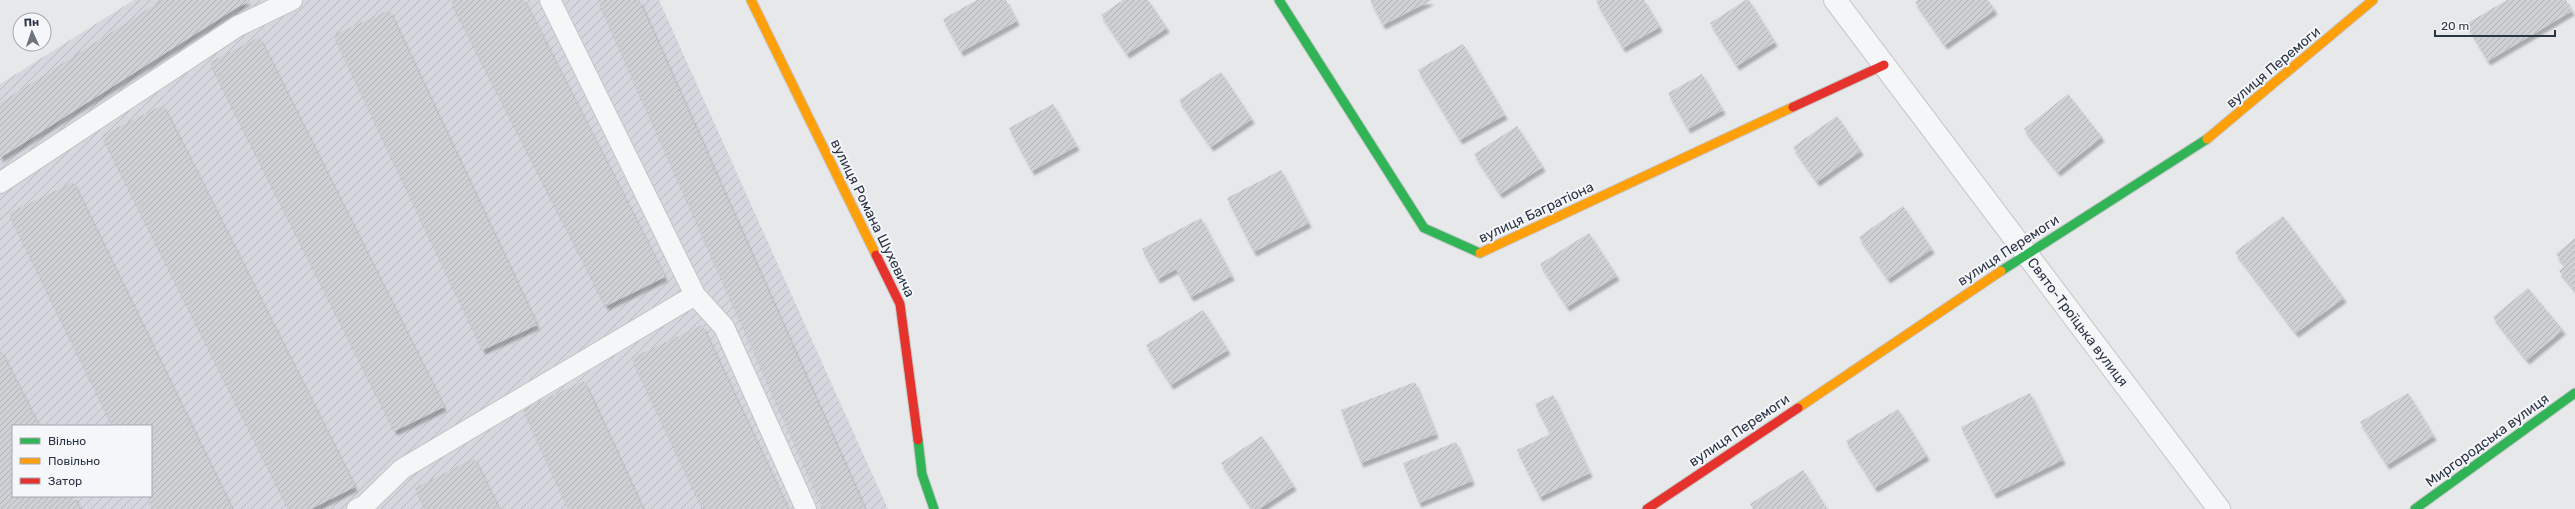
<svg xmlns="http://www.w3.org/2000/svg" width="2575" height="509" font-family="Rubik,sans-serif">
<defs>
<pattern id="industrial-furrows" width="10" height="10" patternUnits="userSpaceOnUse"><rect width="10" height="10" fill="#d4d7dd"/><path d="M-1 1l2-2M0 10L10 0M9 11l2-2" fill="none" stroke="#b6b9bf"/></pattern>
<pattern id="building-hatch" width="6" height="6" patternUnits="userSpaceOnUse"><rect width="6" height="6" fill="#ced0d3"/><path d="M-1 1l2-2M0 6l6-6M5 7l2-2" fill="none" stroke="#b1b3b6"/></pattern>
<filter id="shadow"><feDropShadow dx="2.5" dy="4.5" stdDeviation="1" flood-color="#0004"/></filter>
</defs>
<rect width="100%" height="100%" fill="#e6e8ea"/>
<!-- industrial -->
<path fill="url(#industrial-furrows)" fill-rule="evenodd" d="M134,0H659L888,509H0V84ZM13,426H151V496H13Z"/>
<!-- building -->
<path fill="url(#building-hatch)" filter="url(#shadow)" d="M162,0H249L0,158V103Z
M453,0H524L665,277L606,306L451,1Z
M598,0H639L865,509H824Z
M977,0H1006L1017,21L961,52L943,19Z
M1123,0H1148L1167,28L1127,54L1101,15Z
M1370,0H1432L1383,25Z
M1598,0H1644L1660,27L1623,48L1596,1Z
M1746,0H1749L1775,42L1737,66L1710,23Z
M1918,0H1988L1995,10L1945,45L1915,2Z
M2507,0H2566L2572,11L2488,61L2466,24Z
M389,10L537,325L483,350L334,35Z
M259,37L444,407L395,431L210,62Z
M1463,44L1505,115L1460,140L1418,70Z
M1221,72L1252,119L1211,147L1179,100Z
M1702,74L1723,110L1688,129L1668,93Z
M2068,94L2102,137L2058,172L2024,129Z
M1053,104L1077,146L1032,171L1009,128Z
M163,105L355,487L311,509H289L102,135Z
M1837,116L1861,151L1817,182L1793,147Z
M1517,126L1543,167L1500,194L1474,154Z
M1281,170L1309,223L1254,252L1227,198Z
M73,182L232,509H153L147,496H151V426H113L9,213Z
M1903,206L1932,249L1888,279L1859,237Z
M2283,216L2344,298L2296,333L2235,252Z
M1201,218L1232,276L1191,297L1176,269L1158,279L1142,249Z
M1589,233L1617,276L1567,307L1540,264Z
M2575,238V290L2559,271L2565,266L2556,254Z
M2528,288L2563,330L2527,360L2493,317Z
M1203,310L1228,350L1171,385L1146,345Z
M702,325L788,509H703L632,358Z
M0,349L39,426H13V496H74L80,509H0Z
M584,381L643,509H569L523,409Z
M1415,382L1436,434L1361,463L1341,410Z
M2030,393L2063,460L1994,494L1961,427Z
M2408,393L2434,436L2387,465L2360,422Z
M1553,395L1590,473L1540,497L1517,450L1550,434L1535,404Z
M1898,409L1927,456L1875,488L1846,441Z
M1262,436L1294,486L1259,509H1252L1221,463Z
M1456,442L1472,481L1419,503L1403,463Z
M474,458L499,509H426L415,488Z
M1803,470L1827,509H1753L1750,504Z"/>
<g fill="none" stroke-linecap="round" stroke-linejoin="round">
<defs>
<path id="lane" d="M550,0L695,295L724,327L806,509
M0,183L238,26L292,0
M357,509L364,506L402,469L695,295"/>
<path id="street" d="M1835,0L2219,509"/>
<path id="fast" d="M1279,0L1424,228L1480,253
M2001,271L2207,139
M918,440L922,474L934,509
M2415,509L2575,393"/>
<path id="slow" d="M751,0L876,255
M2207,139L2373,0
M1480,253L1793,107
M1798,408L2001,271"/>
<path id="jam" d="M1793,107L1884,65
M876,255L900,304L918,440
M1647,509L1798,408"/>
</defs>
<!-- lane casing -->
<use href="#lane" stroke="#c4c6c8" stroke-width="22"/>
<!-- street casing -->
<use href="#street" stroke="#c4c6c8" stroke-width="24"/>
<!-- fast casing -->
<use href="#fast" stroke="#c4c6c8" stroke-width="11"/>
<!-- slow casing -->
<use href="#slow" stroke="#c4c6c8" stroke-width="11"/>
<!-- jam casing -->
<use href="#jam" stroke="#c4c6c8" stroke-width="11"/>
<!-- lane -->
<use href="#lane" stroke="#f5f6f7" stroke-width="20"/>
<!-- street -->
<use href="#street" stroke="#f5f6f7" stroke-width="22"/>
<!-- fast -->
<use href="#fast" stroke="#30b455" stroke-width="9"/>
<!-- slow -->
<use href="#slow" stroke="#ff9f0a" stroke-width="9"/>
<!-- jam -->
<use href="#jam" stroke="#e5322d" stroke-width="9"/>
</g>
<g text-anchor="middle" stroke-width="4" stroke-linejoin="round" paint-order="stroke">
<!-- street labels -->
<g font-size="14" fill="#2b3445" stroke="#f4f6f9">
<text transform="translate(2273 67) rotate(-40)" y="5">вулиця Перемоги</text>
<text transform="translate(1536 212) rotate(-25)" y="5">вулиця Багратіона</text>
<text transform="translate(873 218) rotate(64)" y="5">вулиця Романа Шухевича</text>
<text transform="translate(2008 250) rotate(-33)" y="5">вулиця Перемоги</text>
<text transform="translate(2078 322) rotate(53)" y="5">Свято-Троїцька вулиця</text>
<text transform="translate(1739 430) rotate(-34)" y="5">вулиця Перемоги</text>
<text transform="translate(2487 440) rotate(-36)" y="5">Миргородська вулиця</text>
</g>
</g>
<!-- legend -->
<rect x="12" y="425" width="140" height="72" fill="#f4f6f9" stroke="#a4a8b1"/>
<rect x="20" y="438" width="20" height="6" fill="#30b455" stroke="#a4a8b1"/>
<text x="48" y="445" font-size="12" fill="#2b3445">Вільно</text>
<rect x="20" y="458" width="20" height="6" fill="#ff9f0a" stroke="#a4a8b1"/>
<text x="48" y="465" font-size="12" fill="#2b3445">Повільно</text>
<rect x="20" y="478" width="20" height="6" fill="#e5322d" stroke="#a4a8b1"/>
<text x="48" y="485" font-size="12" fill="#2b3445">Затор</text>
<!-- north arrow -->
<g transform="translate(32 32) rotate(357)"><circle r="19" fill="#f4f6f9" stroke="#a4a8b1"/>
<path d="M0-3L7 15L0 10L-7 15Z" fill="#6c737f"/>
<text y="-6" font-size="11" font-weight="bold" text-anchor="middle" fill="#2b3445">Пн</text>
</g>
<!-- scale -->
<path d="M2435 30v6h120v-6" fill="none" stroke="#2b3445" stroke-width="2"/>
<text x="2441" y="30" font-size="12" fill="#2b3445" stroke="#f4f6f9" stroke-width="3" paint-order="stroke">20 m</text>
</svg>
